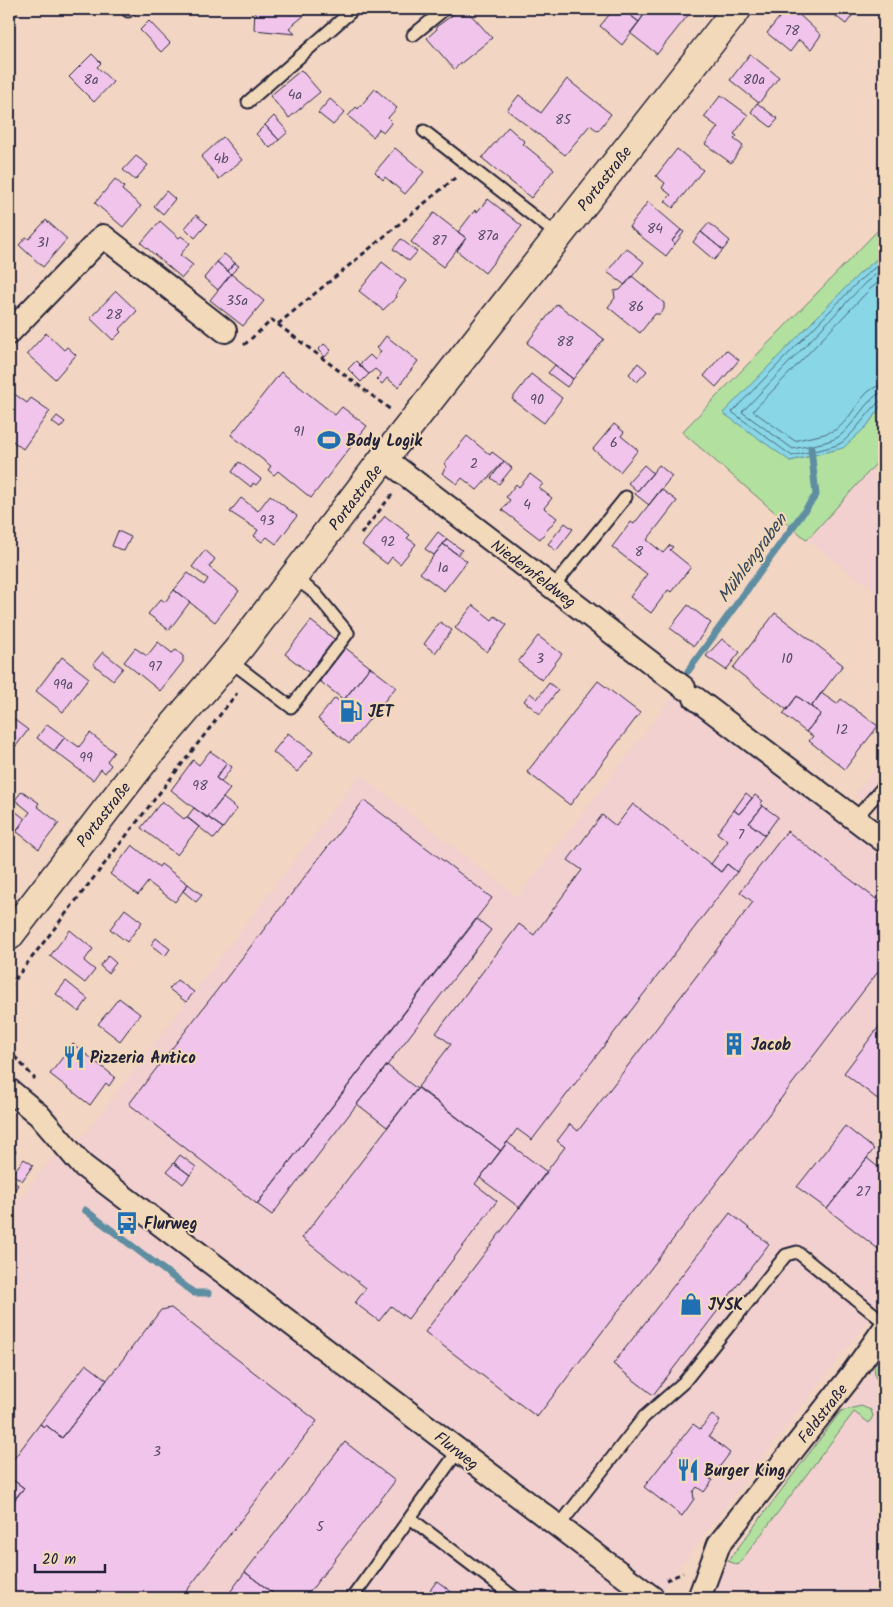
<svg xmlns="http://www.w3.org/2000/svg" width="893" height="1607" font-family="Kalam,sans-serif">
<rect width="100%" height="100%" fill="#f2d5c3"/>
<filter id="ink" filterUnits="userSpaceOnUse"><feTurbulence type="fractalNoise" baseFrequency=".02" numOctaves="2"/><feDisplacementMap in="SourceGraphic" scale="10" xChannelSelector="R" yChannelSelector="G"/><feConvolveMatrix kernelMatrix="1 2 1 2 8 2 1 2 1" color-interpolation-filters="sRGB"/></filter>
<g filter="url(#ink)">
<!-- built -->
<path fill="#f2d0cf" d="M884,455V598L807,540Z
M684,688L884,842V1299L656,1598H9V1213L48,1162L86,1133L360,775L518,897L675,694Z
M884,760V817L854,795Z
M884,1356V1598H698Z"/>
<!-- green -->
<path fill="#b2e09f" stroke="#6a816d" d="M884,224V253L858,275L799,337L790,461L811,456L867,426L884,401V455L807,540L682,432Z
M884,1350V1363L879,1371L884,1375V1387L875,1377L874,1365Z
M861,1406L871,1410L873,1416L869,1423L854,1412L738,1565L728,1561L841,1411Z"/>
<!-- water -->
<path fill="#88d6e6" stroke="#5f8ea2" d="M884,253V401L867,426L843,448L790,461L723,413L858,275Z"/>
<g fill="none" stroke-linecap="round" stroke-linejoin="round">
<!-- shore -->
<path stroke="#4b6a7f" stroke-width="1" d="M884,260L861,279L732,412L792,456C804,452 831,449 841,443C853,436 876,400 884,399
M884,268L865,283L742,412L793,449C805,446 829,443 838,437C853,428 869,393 884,392
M884,278L870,289L753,411L795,441C806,437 822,436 833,431C854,421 860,386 884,385"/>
<!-- stream -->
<path stroke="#5f8ea2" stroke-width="7" d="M688,671L816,495L811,448
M85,1210L194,1293H208"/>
</g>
<!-- building -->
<path fill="#f1c5eb" stroke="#22223b" d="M9,9L18,12L10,25L9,24Z
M255,9H312L289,28L295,34L254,30Z
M461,9H464L473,17L492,38L454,69L427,38L437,29L436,27Z
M614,9H622L639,22L622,45L600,26Z
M628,9L641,10L639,13L643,16L639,22L626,12Z
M649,9H693L657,54L630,33Z
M786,9H793L821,35L811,49L799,40L790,52L767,33Z
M833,9H857L846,24L830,12Z
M149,21L170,43L161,52L140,30Z
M92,54L101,63L97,67L113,82L94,102L69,77Z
M750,54L779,77L759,103L730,80Z
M301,70L320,92L289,118L270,96Z
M567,79L611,114L598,131L590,125L565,155L507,110L519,95L541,113Z
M375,89L397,108L388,118L392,122L384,132L379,129L373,137L348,116L356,107L358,109Z
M721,95L748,115L734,134L737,136L734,139L743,146L731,163L705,144L718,127L704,117Z
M330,99L345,112L333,125L318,113Z
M757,103L778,119L771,127L751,112Z
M274,116L288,132L279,140L265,125Z
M265,125L279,140L270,148L256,134Z
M508,127L525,142L523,144L554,169L531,198L482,158Z
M223,137L242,160L219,179L201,157Z
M395,148L424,172L405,194L385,177L383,180L375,172Z
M677,149L703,170L673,208L665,201L671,195L662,188L665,183L656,176Z
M136,156L148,165L135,180L123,170Z
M115,179L124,187L122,190L141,206L123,227L95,203Z
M166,191L175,199L163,214L154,206Z
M488,199L522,226L485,273L457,251L466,238L458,232L475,210L477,212Z
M648,202L681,230L672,241L675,244L666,256L629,227Z
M434,213L466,238L443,267L411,242Z
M196,215L207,224L195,238L185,228Z
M46,220L67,239L43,267L19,245L26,237L29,239Z
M160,221L179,238L181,236L190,243L180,255L193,265L182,278L141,243Z
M709,223L730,241L723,250L701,232Z
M681,230L684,232L675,244L672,241Z
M701,232L723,250L714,260L693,242Z
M401,239L417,252L409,261L393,249Z
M626,248L644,262L625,285L607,272Z
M224,254L235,263L228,271L217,262Z
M217,262L231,274L218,290L204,278Z
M382,262L406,281L396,294L397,297L383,310L359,291Z
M235,263L239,266L231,274L228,271Z
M231,274L264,301L243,326L210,300Z
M632,276L664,303V309L660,314H655L640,333L608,307L615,298L614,291L620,290Z
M116,291L137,311L119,330L121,332L113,340L90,318Z
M557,304L604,339L573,379L527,343Z
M46,333L64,350L67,347L76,355L55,379L27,354Z
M386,336L418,361L398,387L387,378L382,384L377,379L381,374L375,369L369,374L359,365L370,355L375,360L381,351L377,348Z
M324,344L331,350L325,357L318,350Z
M726,350L739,360L716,387L704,376Z
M356,361L369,374L361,382L348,369Z
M638,363L647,371L637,382L629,374Z
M555,365L573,379L567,387L548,373Z
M281,372L335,415L342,407L367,426L311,498L278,471L274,475L268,470L271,466L231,435Z
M531,374L562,398L544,423L512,399Z
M9,390L27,403L31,398L50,411L23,449L9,438Z
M57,416L65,422L60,428L52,422Z
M614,424L624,432L621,436L638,450L620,472L593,449Z
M467,436L490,455L492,452L504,461L477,490L462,478L457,484L442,473L447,466L444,464Z
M504,461L512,468L499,484L491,478Z
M239,462L261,479L256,485L253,483L251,487L232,472Z
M644,465L653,473L637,491L628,483Z
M659,465L672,476L649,505L635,494Z
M530,474L543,484L539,488L552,498L544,508L557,518L540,539L502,510L510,500L506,497L516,484L519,487Z
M661,489L677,501L647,540L663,553L670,545L673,547L670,550L691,567L671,592L668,590L651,613L630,597L647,574L612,547L631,522L634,524Z
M270,495L297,516L276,544L267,537L262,542L254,536L258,530L230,512L241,498L258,511Z
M385,516L410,535L407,538L416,544L400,564L392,557L387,564L362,545Z
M565,523L573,529L556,551L548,544Z
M118,531L131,537L124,551L112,546Z
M438,532L447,539L434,555L425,549Z
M447,539L462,550L458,555L443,544Z
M443,544L467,561L444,591L420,573Z
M205,550L215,559L209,567L239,591L215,622L174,590L188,573L204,585L208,579L192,567Z
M174,590L190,602L169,630L148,614L161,599L165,602Z
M473,605L492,620L495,616L507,625L487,652L455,628Z
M688,605L711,623L694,646L670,628Z
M775,613L843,665L811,707L797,696L787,710L733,668Z
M311,621L370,667L344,700L285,654Z
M440,622L452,630L435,653L424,644Z
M538,636L562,654L542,680L518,662Z
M722,639L740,652L726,670L706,656Z
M158,642L172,653L176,650L183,656V662L160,691L124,662L135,648L147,656Z
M103,652L123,668L113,680L93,664Z
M62,657L89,678L63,712L36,691Z
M370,667L396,687L349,744L318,719L335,698L341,703Z
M598,681L640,713L570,805L527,772Z
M549,683L558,690L540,714L524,701L530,693L537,699Z
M821,693L837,704L841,699L878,726L845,769L809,741L813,736L806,732L821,714L811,707Z
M797,696L821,714L806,732L783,714Z
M12,718L28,730L16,746L9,740V723Z
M47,724L65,737L54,751L37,738Z
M90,733L114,752L107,761L111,765L105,773L101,769L93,780L54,751L65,737L79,747Z
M288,733L313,752L297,772L273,752Z
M210,751L227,763L216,778L230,789L207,818L171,790L193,760L199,765Z
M227,763L232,767L221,782L216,778Z
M22,791L39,803L37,806L59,823L39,849L16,831L30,812L15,800Z
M746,793L752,798L739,814L734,810Z
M755,795L763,801L760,804L763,806L749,823L765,835L737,872L727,864L721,872L711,864L728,841L717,833L734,810L739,814Z
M223,798L237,809L223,828L208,817Z
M364,800L492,898L257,1204L129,1104Z
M162,801L184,819L186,817L199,827L177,855L141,828Z
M633,804L721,872L727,864L737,872L532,1140L517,1129L501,1151L418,1087L451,1044L436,1033L519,924L534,935L582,870L568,860L602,815L616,826Z
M763,806L778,817L765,835L749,823Z
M10,807L25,819L9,843V809Z
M194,808L223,828L214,839L187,817Z
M787,831L884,905V964L537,1417L425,1332L565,1147L557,1141L570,1124L578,1131L753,902L740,892Z
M132,845L159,867L161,864L188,884L175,902L148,882L138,895L110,874Z
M188,884L202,895L196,902L183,891Z
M125,909L142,922L127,942L110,929Z
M477,919L491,930L272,1215L257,1204Z
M70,930L93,949L84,961L95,970L85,983L50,956Z
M156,938L170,949L165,956L151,945Z
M108,956L116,963L108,973L100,966Z
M177,980L194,992L186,1002L169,989Z
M66,981L88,999L79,1012L56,994Z
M119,998L140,1014L120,1041L98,1024Z
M884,1020V1104L844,1073Z
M73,1044L115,1077L109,1086L106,1083L90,1105L50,1074Z
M387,1065L417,1089L387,1127L357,1104Z
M418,1088L501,1151L475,1184L497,1201L408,1319L391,1306L379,1321L355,1303L366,1288L302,1238Z
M845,1126L874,1149L827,1209L797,1187Z
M507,1142L547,1172L520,1208L480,1178Z
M9,1146L16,1151L9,1160Z
M180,1155L196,1167L190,1175L174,1163Z
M867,1158L884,1172V1249L882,1252L827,1209Z
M24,1159L33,1165L22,1181L12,1174Z
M174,1163L190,1175L183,1184L167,1171Z
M9,1178L18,1185L9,1198Z
M730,1213L769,1244L653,1395L613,1364Z
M171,1308L317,1421L181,1598H9V1505L24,1488L9,1477V1465L40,1424L44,1427L46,1425L62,1438L161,1310Z
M86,1364L107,1380L62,1438L46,1425L44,1427L40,1424Z
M712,1415L720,1421L709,1436L730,1453L710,1479L713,1480L704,1492L697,1487L693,1492L694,1499L682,1516L644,1487L693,1424L700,1429Z
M345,1442L395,1481L305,1598H279L245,1572Z
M9,1477L24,1488L10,1506L9,1505Z
M245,1572L279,1598H232L228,1595Z
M437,1581L459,1598H424Z"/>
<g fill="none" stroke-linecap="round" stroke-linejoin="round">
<defs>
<path id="lane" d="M128,11L130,9
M413,35L445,9
M248,102L354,9
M424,131L559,236
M553,587L626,497
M229,660L291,707L348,633L315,593L293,577
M855,819L884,786
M410,1518L515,1598
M558,1527L644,1417L684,1382L786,1255L797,1252L884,1322
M352,1598L458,1451"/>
<path id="street" d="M9,333L103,236L225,331
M384,458L684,688
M695,698L884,841
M9,1090L39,1115L82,1165L653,1598
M699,1598L719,1544L850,1377L884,1329"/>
<path id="secondary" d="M9,936L150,753L240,647L384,458L737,9"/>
</defs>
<!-- lane casing -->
<use href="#lane" stroke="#22223b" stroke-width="15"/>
<!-- street casing -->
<use href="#street" stroke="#22223b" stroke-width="26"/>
<!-- secondary casing -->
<use href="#secondary" stroke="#22223b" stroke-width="31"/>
<!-- path -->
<path stroke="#22223b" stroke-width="3" stroke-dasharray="5 4" stroke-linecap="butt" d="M278,324L455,178
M244,345L272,320L391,410
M361,534L394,492
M9,987L237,693
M9,1050L35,1079
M666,1580L683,1573"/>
<!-- lane -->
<use href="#lane" stroke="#f2d9b9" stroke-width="11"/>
<!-- street -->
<use href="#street" stroke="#f2d9b9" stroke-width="22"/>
<!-- secondary -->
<use href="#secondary" stroke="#f2d9b9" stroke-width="28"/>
</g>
</g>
<!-- icons -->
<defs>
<symbol id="stadium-bare" viewBox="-9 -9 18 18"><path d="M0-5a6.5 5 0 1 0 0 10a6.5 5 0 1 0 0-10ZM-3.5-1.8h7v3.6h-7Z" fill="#1f6fb2" stroke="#f2d9b9" stroke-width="2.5" paint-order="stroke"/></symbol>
<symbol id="fuel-bare" viewBox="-9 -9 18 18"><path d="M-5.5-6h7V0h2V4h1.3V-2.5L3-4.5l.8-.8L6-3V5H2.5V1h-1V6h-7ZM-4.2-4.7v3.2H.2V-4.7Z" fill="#1f6fb2" stroke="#f2d9b9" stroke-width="2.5" paint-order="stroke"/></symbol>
<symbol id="building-bare" viewBox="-9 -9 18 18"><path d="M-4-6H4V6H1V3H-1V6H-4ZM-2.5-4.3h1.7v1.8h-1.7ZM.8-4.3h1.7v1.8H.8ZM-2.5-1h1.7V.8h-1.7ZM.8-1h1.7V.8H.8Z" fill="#1f6fb2" stroke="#f2d9b9" stroke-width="2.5" paint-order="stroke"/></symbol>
<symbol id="restaurant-bare" viewBox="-9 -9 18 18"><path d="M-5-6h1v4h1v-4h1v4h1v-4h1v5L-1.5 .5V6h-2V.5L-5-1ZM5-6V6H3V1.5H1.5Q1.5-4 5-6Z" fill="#1f6fb2" stroke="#f2d9b9" stroke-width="2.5" paint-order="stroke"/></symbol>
<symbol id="bus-bare" viewBox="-9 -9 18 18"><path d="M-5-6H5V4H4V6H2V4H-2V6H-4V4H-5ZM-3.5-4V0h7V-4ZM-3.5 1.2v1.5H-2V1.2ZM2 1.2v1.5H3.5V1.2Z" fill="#1f6fb2" stroke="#f2d9b9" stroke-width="2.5" paint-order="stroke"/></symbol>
<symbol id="shop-bare" viewBox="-9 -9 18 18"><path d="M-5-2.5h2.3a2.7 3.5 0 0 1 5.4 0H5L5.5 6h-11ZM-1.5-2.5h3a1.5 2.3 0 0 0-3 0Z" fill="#1f6fb2" stroke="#f2d9b9" stroke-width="2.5" paint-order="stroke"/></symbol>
</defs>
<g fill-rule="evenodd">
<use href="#stadium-bare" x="313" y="424" width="32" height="32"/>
<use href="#fuel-bare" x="335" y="695" width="32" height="32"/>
<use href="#building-bare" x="718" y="1028" width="32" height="32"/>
<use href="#restaurant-bare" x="58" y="1041" width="32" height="32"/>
<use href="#bus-bare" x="111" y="1207" width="32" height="32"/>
<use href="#shop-bare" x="675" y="1288" width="32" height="32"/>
<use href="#restaurant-bare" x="672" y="1454" width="32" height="32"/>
</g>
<g text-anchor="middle" stroke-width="4" stroke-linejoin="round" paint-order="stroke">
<!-- number labels -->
<g font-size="14" fill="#564b67">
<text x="792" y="35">78</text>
<text x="91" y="84">8a</text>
<text x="754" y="84">80a</text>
<text x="295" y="99">4a</text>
<text x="563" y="124">85</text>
<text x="221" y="163">4b</text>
<text x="655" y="233">84</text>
<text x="488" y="240">87a</text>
<text x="439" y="245">87</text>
<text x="43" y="247">31</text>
<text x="237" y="305">35a</text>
<text x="636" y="311">86</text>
<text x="114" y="319">28</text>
<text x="565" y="346">88</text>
<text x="537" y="404">90</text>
<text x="299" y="436">91</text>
<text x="614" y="447">6</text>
<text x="474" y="468">2</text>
<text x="527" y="509">4</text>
<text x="267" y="525">93</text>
<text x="388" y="546">92</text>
<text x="639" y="556">8</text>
<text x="443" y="572">1a</text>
<text x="540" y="663">3</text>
<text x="787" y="663">10</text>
<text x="155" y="671">97</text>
<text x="63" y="689">99a</text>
<text x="842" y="734">12</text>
<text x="86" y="762">99</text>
<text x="200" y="790">98</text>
<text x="741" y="839">7</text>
<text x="863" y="1196">27</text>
<text x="157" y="1456">3</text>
<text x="320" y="1531">5</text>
</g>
<!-- street labels -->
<g font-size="16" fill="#22223b" stroke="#f2d9b9">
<text transform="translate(604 178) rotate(-52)" y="6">Portastraße</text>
<text transform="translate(355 497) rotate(-53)" y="6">Portastraße</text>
<text transform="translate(534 573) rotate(37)" y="6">Niedernfeldweg</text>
<text transform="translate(103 814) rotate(-52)" y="6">Portastraße</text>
<text transform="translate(822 1413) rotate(-52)" y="6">Feldstraße</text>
<text transform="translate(457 1450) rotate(38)" y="6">Flurweg</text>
</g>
<!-- poi labels -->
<g font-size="16" font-weight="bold" fill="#22223b" stroke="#f2d9b9" text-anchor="start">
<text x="346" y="446">Body Logik</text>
<text x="368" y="717">JET</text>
<text x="751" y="1050">Jacob</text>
<text x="90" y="1063">Pizzeria Antico</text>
<text x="144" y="1229">Flurweg</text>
<text x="708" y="1310">JYSK</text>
<text x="704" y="1476">Burger King</text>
</g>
<!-- water labels -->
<g font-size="18" font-style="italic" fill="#36465d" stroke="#f2d9b9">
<text transform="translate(752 558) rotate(-54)" y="6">Mühlengraben</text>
</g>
</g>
<!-- margin -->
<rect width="893" height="1607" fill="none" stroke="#f2d9b9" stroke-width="30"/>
<rect x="15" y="15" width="863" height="1577" fill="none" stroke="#22223b" stroke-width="2" filter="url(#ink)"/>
<!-- scale -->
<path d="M35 1564v8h70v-8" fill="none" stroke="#22223b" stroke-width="2.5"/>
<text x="42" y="1564" font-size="15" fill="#22223b" stroke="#f2d9b9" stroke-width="4" paint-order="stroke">20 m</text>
</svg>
